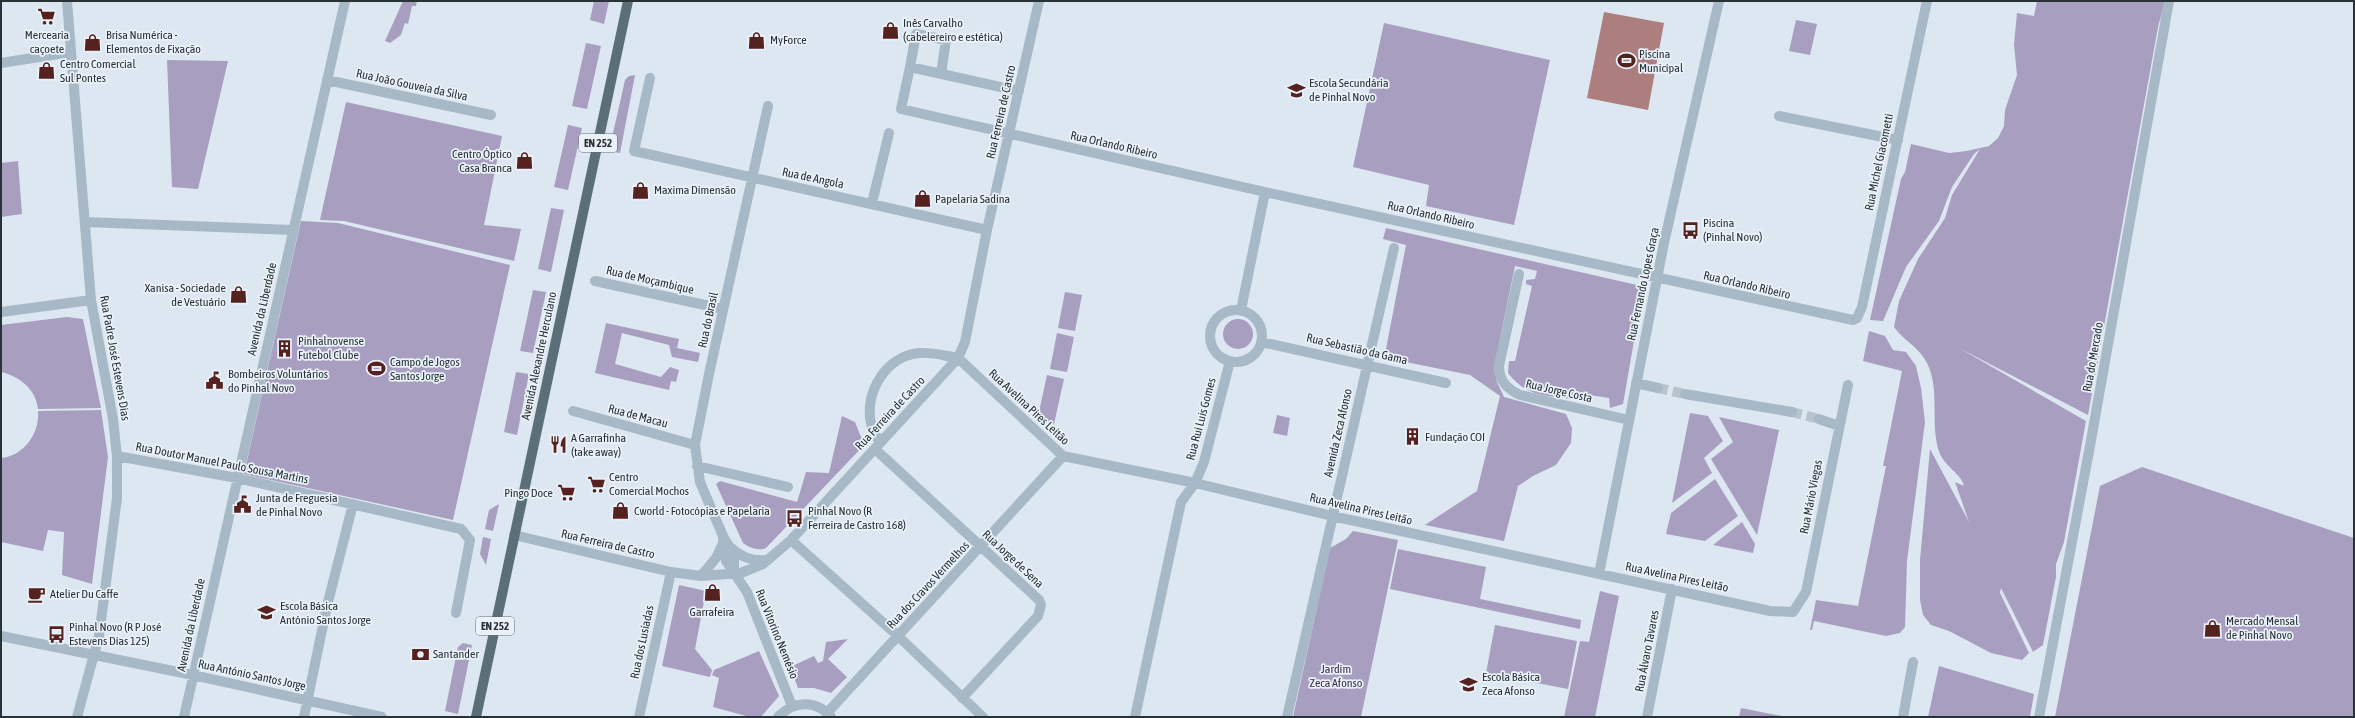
<svg xmlns="http://www.w3.org/2000/svg" width="2355" height="718" font-family="'Asap Condensed',sans-serif">
<rect width="100%" height="100%" fill="#dde7f1"/>
<!-- green -->
<path fill="#a89ec0" d="M403,1H417L416,6H412L408,24L405,23L401,35L390,43L385,41Z
M594,1H609L604,24L590,20Z
M2037,1H2165L2158,27L2088,415L1959,348L2086,421L2064,542L2056,564V577L2043,645L2033,652L2001,588L2000,593L2029,653L2022,660L1991,653L1949,631L1931,625L1923,615L1920,600V560L1930,449L1969,522L1955,482L1964,486C1962,475 1945,466 1940,454C1929,426 1941,391 1927,363C1920,348 1903,340 1894,327L1899,301L1918,259L1945,218L1952,195L1980,149L1974,154L1952,187L1939,221L1906,267L1883,321L1870,320L1901,179L1905,172L1911,144L1949,153L1967,151L1989,146L1998,138L2004,126L2005,110L2017,75L2014,45L2017,13L2034,16Z
M1796,20L1817,24L1810,55L1789,51Z
M1384,23L1550,60L1514,225L1426,206L1429,185L1353,167Z
M586,43L601,46L587,109L572,106Z
M167,60L228,61L198,189L172,187Z
M635,75L620,153L609,151L625,80L629,76Z
M346,102L502,136L484,225L521,229L514,261L344,221L320,220Z
M568,125L582,128L568,190L554,187Z
M18,161L22,214L1,217V163Z
M551,208L564,210L551,272L538,269Z
M301,221L338,223L510,265L453,520L244,474Z
M1386,228L1637,285L1643,289L1623,404L1610,408L1609,398L1576,393L1574,399C1546,395 1526,397 1508,373L1509,361H1515L1532,286L1526,284V280L1535,279L1537,271L1515,266L1494,368L1497,382L1504,397L1566,414L1572,428L1571,443L1556,465L1533,476L1518,486L1504,541L1425,525L1477,491L1500,396L1470,375L1391,359L1385,354L1406,245L1383,239Z
M533,290L546,292L533,353L520,351Z
M1065,292L1082,295L1075,331L1058,328Z
M67,317L83,319L101,408L38,409C36,389 19,376 1,372V325Z
M1223 334a15 15 0 1 1 30 0a15 15 0 1 1-30 0Z
M606,323L679,339L677,348L700,353L698,362L672,357L669,345L622,333L615,364L661,377L670,367L679,370L676,382L671,381L669,390L595,373Z
M1869,331L1885,336L1893,350L1906,352L1916,366L1921,388L1925,422L1907,561L1905,627L1900,633L1886,636L1814,621L1812,630H1810L1816,600L1858,606L1886,466H1883L1902,371L1863,361Z
M1057,333L1074,337L1067,372L1050,369Z
M516,372L529,374L517,435L504,432Z
M1047,375L1064,379L1054,424L1044,422L1039,412Z
M101,410L108,457L92,584L62,575L64,532L48,530L43,551L1,542V458C24,456 40,433 38,411Z
M1690,413L1708,416L1723,441L1704,458L1712,473L1672,503Z
M1277,415L1290,418L1287,436L1273,433Z
M842,416L855,422L861,437L868,441L766,548C758,551 750,548 743,543L716,484L720,481L797,502L806,472L829,473Z
M1719,417L1779,430L1757,535L1711,459L1733,442Z
M2142,467L2354,538V717H2055L2100,486Z
M1715,479L1738,516L1705,541L1666,534L1671,513Z
M499,504L493,531L485,529L489,510Z
M1742,522L1755,544L1753,553L1713,545Z
M1353,531L1398,540L1361,717H1293L1330,548L1346,539Z
M483,537L491,539L486,565L480,554Z
M1398,549L1486,567L1480,599L1581,620L1580,629L1390,589Z
M679,585L706,591L695,649L712,670L710,677L662,666Z
M1600,591L1619,596L1595,717H1564L1580,641L1589,642Z
M1495,625L1577,641L1568,689L1486,673Z
M848,639L828,659L847,677L831,693L814,688H798L790,667L814,656L818,663L823,661L826,642Z
M463,643L472,645L458,714L445,711L458,647Z
M759,651L779,696L761,717H750L713,707L719,678L712,675L714,670Z
M1939,666L2034,694L2030,717H1928Z
M1741,708L1787,717H1739Z"/>
<!-- water -->
<path fill="#ad7e7e" d="M1604,12L1664,23L1648,110L1587,98Z"/>
<g fill="none" stroke-linecap="round" stroke-linejoin="round">
<!-- minor-tunnel -->
<path stroke="#b9c3cc" stroke-width="10" stroke-dasharray="10 5" stroke-linecap="butt" d="M1658,388L1685,394
M1792,412L1819,419"/>
<!-- minor -->
<path stroke="#a7b9c6" stroke-width="10" d="M67,1L91,300L113,419L117,456V498L99,636L77,717
M1,63L71,52
M910,67L916,34L946,40L941,74
M650,78L634,151L987,230
M327,80L491,115
M1019,91L910,67L901,109L1265,192L1853,320L1857,318L1862,307L1927,1
M1779,116L1898,140
M872,203L889,133
M85,222L293,230
M1519,274L1499,366C1499,381 1507,389 1520,395L1629,420
M595,281L723,309
M1241,310L1265,192
M1210 336a26 26 0 1 1 52 0a26 26 0 1 1-52 0Z
M1,312L91,300
M1261,342L1446,383
M958,358L1063,456L1195,483L1332,516L1770,611L1793,612L1806,592L1848,385
M1636,383L1658,388
M1685,394L1792,412
M573,411L695,445
M1819,419L1839,426
M880,443C877,437 872,430 871,423C864,393 886,356 919,353C932,352 946,356 958,358
M875,449L1039,600L1041,605L1038,616L962,698
M117,456L237,478L461,529L470,540L456,613
M697,466L788,487
M514,535L671,572L701,576L741,573L763,564L791,540L958,358L965,342L987,230L1039,1
M723,539L726,561L747,592L792,706
M791,540L898,636L983,717
M730,547C741,557 751,561 766,560
M734,574V558L731,549L723,536L700,482L695,445L709,374L768,106
M1599,574L1664,243L1719,1
M701,576L716,558L723,543
M1,636L193,675L382,717
M827,713L1063,456
M184,717L345,1
M304,717L327,606L353,504
M639,717L671,572
M778,717C793,701 816,699 831,717
M1135,717L1181,502L1195,483L1204,462L1230,361
M1287,717L1394,248
M1647,717L1672,589
M1903,717L1913,662
M2039,717L2090,446L2169,1"/>
<!-- primary -->
<path stroke="#5b6f78" stroke-width="10" d="M476,717L628,1"/>
</g>
<!-- icons -->
<defs>
<symbol id="supermarket-bare" viewBox="-9 -9 18 18"><path d="M-6-5.5h2.5l.6 2H6L4.5 2H-2.5L-4.4-4H-6ZM-1.5 3.2a1.3 1.3 0 1 0 .1 0ZM3 3.2a1.3 1.3 0 1 0 .1 0Z" fill="#562220" stroke="#eaf1f9" stroke-width="2.5" paint-order="stroke"/></symbol>
<symbol id="shop-bare" viewBox="-9 -9 18 18"><path d="M-5-2.5h2.3a2.7 3.5 0 0 1 5.4 0H5L5.5 6h-11ZM-1.5-2.5h3a1.5 2.3 0 0 0-3 0Z" fill="#562220" stroke="#eaf1f9" stroke-width="2.5" paint-order="stroke"/></symbol>
<symbol id="stadium-bare" viewBox="-9 -9 18 18"><path d="M0-5a6.5 5 0 1 0 0 10a6.5 5 0 1 0 0-10ZM-3.5-1.8h7v3.6h-7Z" fill="#562220" stroke="#eaf1f9" stroke-width="2.5" paint-order="stroke"/></symbol>
<symbol id="school-bare" viewBox="-9 -9 18 18"><path d="M0-5L7-2L0 1L-7-2ZM-4 1L0 2.5L4 1V4Q0 6-4 4Z" fill="#562220" stroke="#eaf1f9" stroke-width="2.5" paint-order="stroke"/></symbol>
<symbol id="bus-bare" viewBox="-9 -9 18 18"><path d="M-5-6H5V4H4V6H2V4H-2V6H-4V4H-5ZM-3.5-4V0h7V-4ZM-3.5 1.2v1.5H-2V1.2ZM2 1.2v1.5H3.5V1.2Z" fill="#562220" stroke="#eaf1f9" stroke-width="2.5" paint-order="stroke"/></symbol>
<symbol id="building-bare" viewBox="-9 -9 18 18"><path d="M-4-6H4V6H1V3H-1V6H-4ZM-2.5-4.3h1.7v1.8h-1.7ZM.8-4.3h1.7v1.8H.8ZM-2.5-1h1.7V.8h-1.7ZM.8-1h1.7V.8H.8Z" fill="#562220" stroke="#eaf1f9" stroke-width="2.5" paint-order="stroke"/></symbol>
<symbol id="civic-bare" viewBox="-9 -9 18 18"><path d="M-.6-6.5H3V-4.5H.6V-3L4-1V1h2V6H-6V1h2V-1L-.6-3ZM-1.2 2.5V6h2.4V2.5Z" fill="#562220" stroke="#eaf1f9" stroke-width="2.5" paint-order="stroke"/></symbol>
<symbol id="restaurant-bare" viewBox="-9 -9 18 18"><path d="M-5-6h1v4h1v-4h1v4h1v-4h1v5L-1.5 .5V6h-2V.5L-5-1ZM5-6V6H3V1.5H1.5Q1.5-4 5-6Z" fill="#562220" stroke="#eaf1f9" stroke-width="2.5" paint-order="stroke"/></symbol>
<symbol id="cafe-bare" viewBox="-9 -9 18 18"><path d="M-5.5-4.5H6V0H3Q3 3.5 0 3.5H-2.5Q-5.5 3.5-5.5 0ZM3-3.2v2h1.7v-2ZM-6 4.5H4V6H-6Z" fill="#562220" stroke="#eaf1f9" stroke-width="2.5" paint-order="stroke"/></symbol>
<symbol id="bank-bare" viewBox="-9 -9 18 18"><path d="M-6-4H6V4H-6ZM0-2.3a2.3 2.3 0 1 0 0 4.6a2.3 2.3 0 1 0 0-4.6Z" fill="#562220" stroke="#eaf1f9" stroke-width="2.5" paint-order="stroke"/></symbol>
</defs>
<g fill-rule="evenodd">
<use href="#supermarket-bare" x="34" y="4" width="25" height="25"/>
<use href="#shop-bare" x="878" y="18" width="25" height="25"/>
<use href="#shop-bare" x="744" y="28" width="25" height="25"/>
<use href="#shop-bare" x="80" y="30" width="25" height="25"/>
<use href="#stadium-bare" x="1614" y="48" width="25" height="25"/>
<use href="#shop-bare" x="34" y="58" width="25" height="25"/>
<use href="#school-bare" x="1284" y="78" width="25" height="25"/>
<use href="#shop-bare" x="512" y="148" width="25" height="25"/>
<use href="#shop-bare" x="628" y="178" width="25" height="25"/>
<use href="#shop-bare" x="910" y="186" width="25" height="25"/>
<use href="#bus-bare" x="1678" y="218" width="25" height="25"/>
<use href="#shop-bare" x="226" y="282" width="25" height="25"/>
<use href="#building-bare" x="272" y="336" width="25" height="25"/>
<use href="#stadium-bare" x="364" y="356" width="25" height="25"/>
<use href="#civic-bare" x="202" y="368" width="25" height="25"/>
<use href="#building-bare" x="1400" y="424" width="25" height="25"/>
<use href="#restaurant-bare" x="546" y="432" width="25" height="25"/>
<use href="#supermarket-bare" x="584" y="472" width="25" height="25"/>
<use href="#supermarket-bare" x="554" y="480" width="25" height="25"/>
<use href="#civic-bare" x="230" y="492" width="25" height="25"/>
<use href="#shop-bare" x="608" y="498" width="25" height="25"/>
<use href="#bus-bare" x="782" y="506" width="25" height="25"/>
<use href="#shop-bare" x="700" y="580" width="25" height="25"/>
<use href="#cafe-bare" x="24" y="582" width="25" height="25"/>
<use href="#school-bare" x="254" y="600" width="25" height="25"/>
<use href="#shop-bare" x="2200" y="616" width="25" height="25"/>
<use href="#bus-bare" x="44" y="622" width="25" height="25"/>
<use href="#bank-bare" x="408" y="642" width="25" height="25"/>
<use href="#school-bare" x="1456" y="672" width="25" height="25"/>
</g>
<g text-anchor="middle" stroke-width="3.5" stroke-linejoin="round" paint-order="stroke">
<!-- shield labels -->
<g fill="#eaf1f9" stroke="#636c71" stroke-width="1">
<rect x="579" y="134" width="38" height="18" rx="3"/>
<rect x="476" y="617" width="38" height="18" rx="3"/>
</g>
<g font-size="11" font-weight="bold" fill="#293337">
<text x="598" y="147">EN 252</text>
<text x="495" y="630">EN 252</text>
</g>
<!-- poi labels -->
<g font-size="12" fill="#293337" stroke="#eaf1f9" text-anchor="start">
<text x="903" y="27">Inês Carvalho<tspan x="903" dy="14">(cabelereiro e estética)</tspan></text>
<text x="47" y="39" text-anchor="middle">Mercearia<tspan x="47" dy="14">caçoete</tspan></text>
<text x="106" y="39">Brisa Numérica -<tspan x="106" dy="14">Elementos de Fixação</tspan></text>
<text x="770" y="44">MyForce</text>
<text x="1639" y="58">Piscina<tspan x="1639" dy="14">Municipal</tspan></text>
<text x="60" y="68">Centro Comercial<tspan x="60" dy="14">Sul Pontes</tspan></text>
<text x="1309" y="87">Escola Secundária<tspan x="1309" dy="14">de Pinhal Novo</tspan></text>
<text x="512" y="158" text-anchor="end">Centro Óptico<tspan x="512" dy="14">Casa Branca</tspan></text>
<text x="654" y="194">Maxima Dimensão</text>
<text x="935" y="203">Papelaria Sadina</text>
<text x="1703" y="227">Piscina<tspan x="1703" dy="14">(Pinhal Novo)</tspan></text>
<text x="226" y="292" text-anchor="end">Xanisa - Sociedade<tspan x="226" dy="14">de Vestuário</tspan></text>
<text x="298" y="345">Pinhalnovense<tspan x="298" dy="14">Futebol Clube</tspan></text>
<text x="390" y="366">Campo de Jogos<tspan x="390" dy="14">Santos Jorge</tspan></text>
<text x="228" y="378">Bombeiros Voluntários<tspan x="228" dy="14">do Pinhal Novo</tspan></text>
<text x="1425" y="441">Fundação COI</text>
<text x="571" y="442">A Garrafinha<tspan x="571" dy="14">(take away)</tspan></text>
<text x="609" y="481">Centro<tspan x="609" dy="14">Comercial Mochos</tspan></text>
<text x="553" y="497" text-anchor="end">Pingo Doce</text>
<text x="256" y="502">Junta de Freguesia<tspan x="256" dy="14">de Pinhal Novo</tspan></text>
<text x="634" y="515">Cworld - Fotocópias e Papelaria</text>
<text x="808" y="515">Pinhal Novo (R<tspan x="808" dy="14">Ferreira de Castro 168)</tspan></text>
<text x="50" y="598">Atelier Du Caffe</text>
<text x="280" y="610">Escola Básica<tspan x="280" dy="14">António Santos Jorge</tspan></text>
<text x="712" y="616" text-anchor="middle">Garrafeira</text>
<text x="2226" y="625">Mercado Mensal<tspan x="2226" dy="14">de Pinhal Novo</tspan></text>
<text x="69" y="631">Pinhal Novo (R P José<tspan x="69" dy="14">Estevens Dias 125)</tspan></text>
<text x="433" y="658">Santander</text>
<text x="1482" y="681">Escola Básica<tspan x="1482" dy="14">Zeca Afonso</tspan></text>
</g>
<!-- street labels -->
<g font-size="12" fill="#293337" stroke="#eaf1f9">
<text transform="translate(412 85) rotate(12)" y="4">Rua João Gouveia da Silva</text>
<text transform="translate(1001 112) rotate(-77)" y="4">Rua Ferreira de Castro</text>
<text transform="translate(1114 145) rotate(13)" y="4">Rua Orlando Ribeiro</text>
<text transform="translate(1879 162) rotate(-78)" y="4">Rua Michel Giacometti</text>
<text transform="translate(813 178) rotate(12)" y="4">Rua de Angola</text>
<text transform="translate(1431 215) rotate(13)" y="4">Rua Orlando Ribeiro</text>
<text transform="translate(650 280) rotate(13)" y="4">Rua de Moçambique</text>
<text transform="translate(1643 284) rotate(-78)" y="4">Rua Fernando Lopes Graça</text>
<text transform="translate(1747 285) rotate(13)" y="4">Rua Orlando Ribeiro</text>
<text transform="translate(262 309) rotate(-77)" y="4">Avenida da Liberdade</text>
<text transform="translate(708 320) rotate(-78)" y="4">Rua do Brasil</text>
<text transform="translate(1357 349) rotate(13)" y="4">Rua Sebastião da Gama</text>
<text transform="translate(539 356) rotate(-78)" y="4">Avenida Alexandre Herculano</text>
<text transform="translate(2093 357) rotate(-80)" y="4">Rua do Mercado</text>
<text transform="translate(115 358) rotate(80)" y="4">Rua Padre José Estevens Dias</text>
<text transform="translate(1559 391) rotate(13)" y="4">Rua Jorge Costa</text>
<text transform="translate(1029 407) rotate(43)" y="4">Rua Avelina Pires Leitão</text>
<text transform="translate(890 413) rotate(-47)" y="4">Rua Ferreira de Castro</text>
<text transform="translate(638 416) rotate(15)" y="4">Rua de Macau</text>
<text transform="translate(1201 419) rotate(-75)" y="4">Rua Rui Luis Gomes</text>
<text transform="translate(1338 433) rotate(-77)" y="4">Avenida Zeca Afonso</text>
<text transform="translate(222 463) rotate(11)" y="4">Rua Doutor Manuel Paulo Sousa Martins</text>
<text transform="translate(1811 497) rotate(-79)" y="4">Rua Mário Viegas</text>
<text transform="translate(1361 509) rotate(13)" y="4">Rua Avelina Pires Leitão</text>
<text transform="translate(608 544) rotate(13)" y="4">Rua Ferreira de Castro</text>
<text transform="translate(1013 559) rotate(43)" y="4">Rua Jorge de Sena</text>
<text transform="translate(1677 577) rotate(12)" y="4">Rua Avelina Pires Leitão</text>
<text transform="translate(928 585) rotate(-47)" y="4">Rua dos Cravos Vermelhos</text>
<text transform="translate(191 625) rotate(-78)" y="4">Avenida da Liberdade</text>
<text transform="translate(777 634) rotate(68)" y="4">Rua Vitorino Nemésio</text>
<text transform="translate(642 642) rotate(-78)" y="4">Rua dos Lusíadas</text>
<text transform="translate(1647 651) rotate(-79)" y="4">Rua Álvaro Tavares</text>
<text transform="translate(252 675) rotate(12)" y="4">Rua António Santos Jorge</text>
</g>
<!-- park labels -->
<g font-size="12" fill="#3b2e54" stroke="#eaf1f9">
<text x="1336" y="673">Jardim<tspan x="1336" dy="14">Zeca Afonso</tspan></text>
</g>
</g>
<!-- border -->
<rect width="2355" height="718" fill="none" stroke="#293337" stroke-width="4"/>
</svg>
